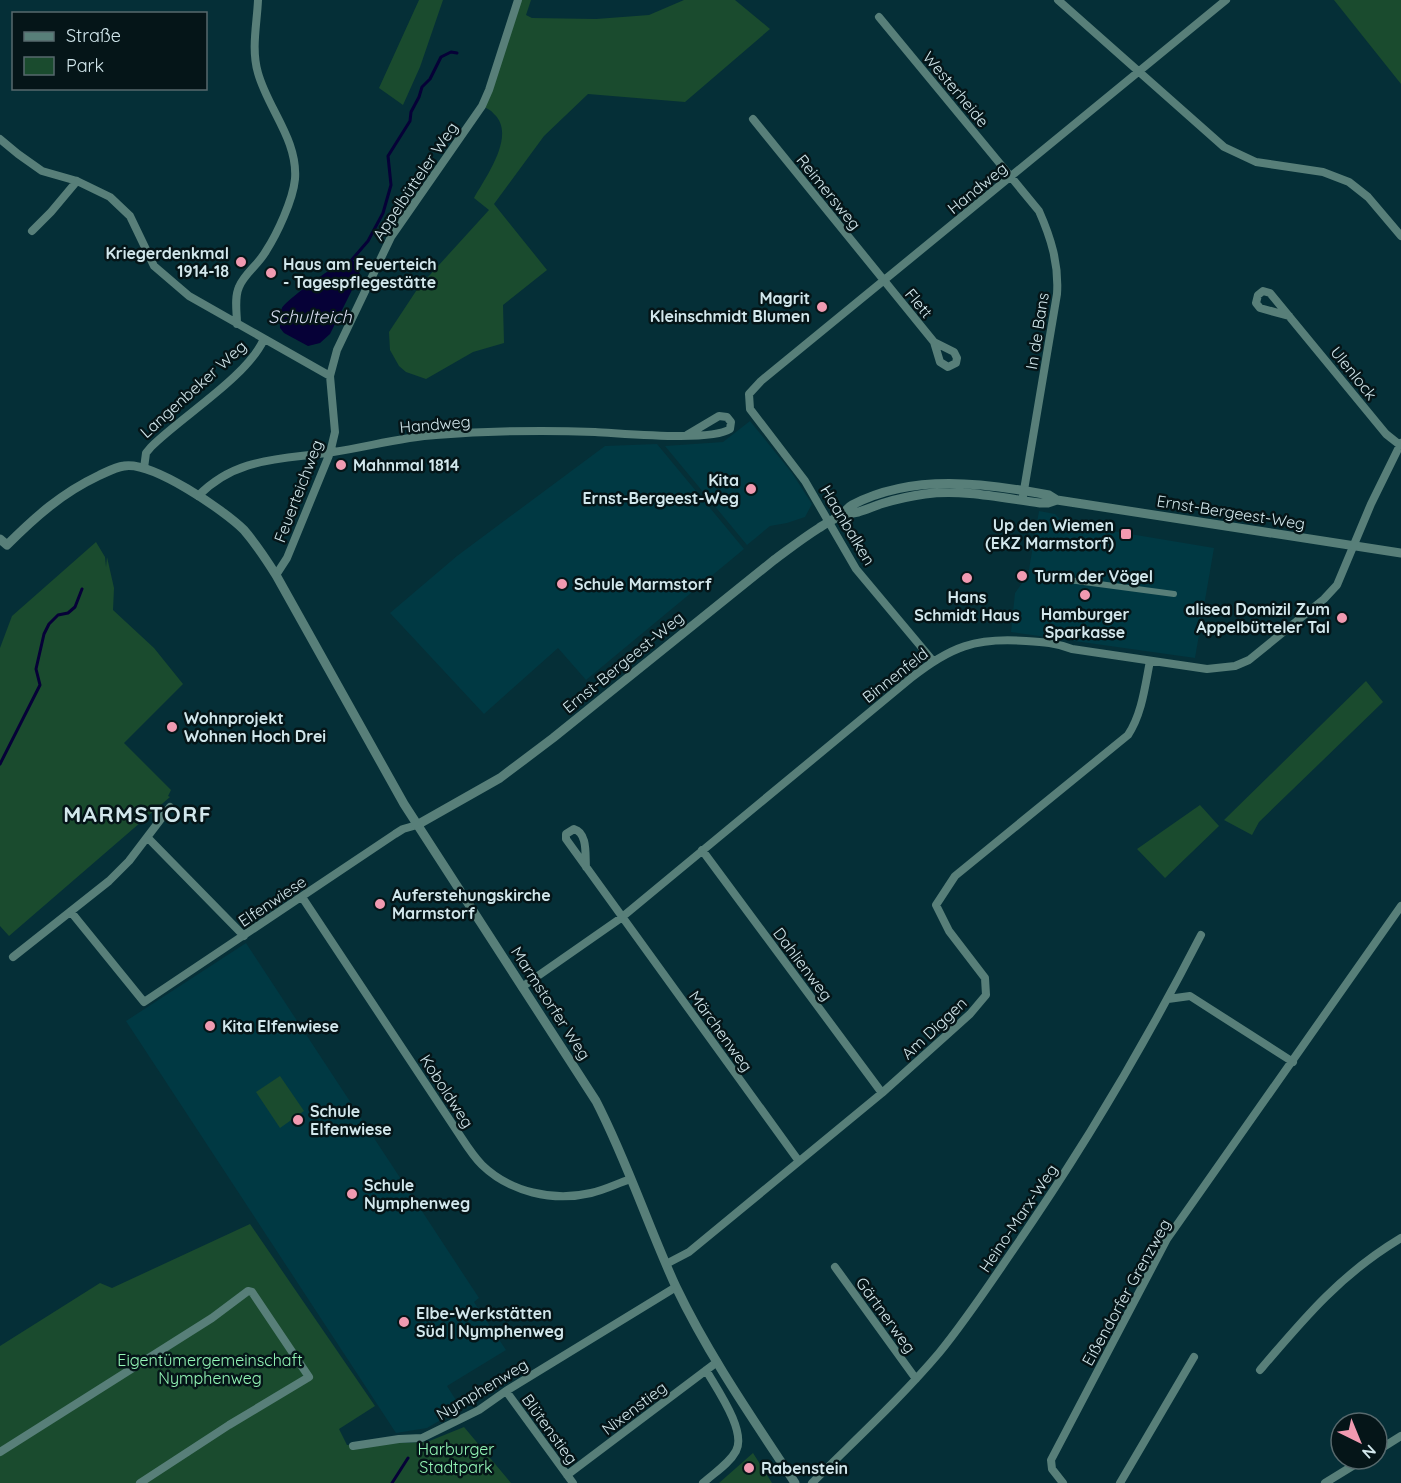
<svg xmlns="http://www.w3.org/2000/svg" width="1401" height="1483" font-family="Quicksand,sans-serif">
<rect width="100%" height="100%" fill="#052f37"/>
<!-- built -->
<path fill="#003943" d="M750,421L792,473L812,504L805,517L787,523L770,526L747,545L665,446L723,442Z
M657,444L744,549L586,680L558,648L484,714L390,613L457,556L605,446Z
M1039,511L1055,514L1064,523L1214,548L1195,658L1011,632L1015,593L1028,575Z
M246,943L479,1298L474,1302L506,1350L447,1386L461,1408L427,1428L396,1433L126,1021Z"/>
<!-- green -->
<path fill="#1a4b2e" d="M419,0H443L420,67L403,105L379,88Z
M518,0H531L526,15L532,18L596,19L649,15L684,0H735L770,29L685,102L588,94L544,136L494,204L547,270L503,305L504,343L473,352L426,379L406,372L399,366L390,350L389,332L418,288L489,210L474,198C485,178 517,135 494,114C491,110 486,108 482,106Z
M1334,0H1401V84Z
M96,542L105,557L106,567L107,557L114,588L113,610L154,648L183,684L124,743L171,790L168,796L170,797L9,936L0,926V648L12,616Z
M1366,681L1383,702L1259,822L1252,835L1224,820Z
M1200,805L1219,826L1165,878L1137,849Z
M280,1076L304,1111L280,1128L256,1092Z
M250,1224L375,1406L339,1429L347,1445L427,1442L464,1427L511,1483H0V1346L100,1283L112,1288Z
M753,1453L772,1483H719Z"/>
<!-- water -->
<path fill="#060137" d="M348,260L354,261L360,274L330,334L320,343L308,346L284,333L280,328C280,322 279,313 282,308C286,300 340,261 348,260Z"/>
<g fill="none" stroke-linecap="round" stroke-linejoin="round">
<!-- stream -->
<path stroke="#060137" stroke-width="3" d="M349,263L368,241L383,213L391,185L388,156L410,121L411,112L419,97L422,87L430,79L441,57L451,52L457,53
M0,764L40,685L36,669L44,634L49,624L58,615L68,613L75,607L82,589
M392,1483L408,1458"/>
<!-- pedestrian -->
<path stroke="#587f79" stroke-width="6" d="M1069,580L1174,594"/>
<!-- minor -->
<path stroke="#587f79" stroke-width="8" d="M1058,0L1224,147L1256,162L1323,172L1349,182L1368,197L1401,236
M879,17L1039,211C1051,238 1059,264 1057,294L1023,496
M753,119L934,342L940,362L948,367L956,363L957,358L954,352L934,342
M0,139L18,154L42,171L77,181L110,197L130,216L154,266L189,296L330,376
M32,231L51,212L77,181
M1289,316L1260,308L1256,303L1258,295L1263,291L1270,293L1386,434L1400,445
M237,324C237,313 234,298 239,287C244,274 259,264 266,251C277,234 293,200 295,179C298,140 268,109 258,73C251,49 257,24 258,0
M144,468L146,453L151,447C182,416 247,377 264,339
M198,496C237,456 282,460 333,452C367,447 402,437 436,435C488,431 543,430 595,432C621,433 711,442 730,429L731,422L727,417L719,416L687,435
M276,575L287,558L330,453L335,432L330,376L337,350L391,237L482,106L489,90L518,0
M933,661L856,569L805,481L750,409L749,394L761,381L1226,0
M148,838L244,936
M702,850L882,1093
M586,867C585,855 588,833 574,829L566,834V839L798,1160
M302,897L457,1131C465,1143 472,1155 482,1165C510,1192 553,1202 591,1193C605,1190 618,1183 631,1179
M71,912L144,1002L395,834L403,829L417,825
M13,957L109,881L129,861L170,807
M522,987L621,918L911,678C950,647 976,637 1026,641C1042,642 1057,643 1072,649L1207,669L1235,666L1249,660L1324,599L1337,585L1371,504L1401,443
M1168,999L1190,996L1293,1062
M666,1264L689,1252L882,1093L970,1014L986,995L985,978L949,931L936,905L955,876L1128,735C1142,714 1145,686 1150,661
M835,1267L916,1379
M1260,1370C1305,1317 1341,1274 1401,1238
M506,1391L573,1483
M353,1446L399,1439L422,1438L479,1410L506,1391L676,1287
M1377,1451L1401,1436
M0,1452L212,1318L248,1291L252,1292L309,1377L229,1425L140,1483
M567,1475L717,1362
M703,1483C714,1473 729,1464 736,1451C747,1431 716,1388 706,1370
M812,1483C855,1440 900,1399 939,1353C966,1320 989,1285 1013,1250C1083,1149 1145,1044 1201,935
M1063,1483L1052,1469L1051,1460L1167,1239L1401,906
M1120,1483L1194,1357
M1325,1483L1364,1459"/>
<!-- tertiary -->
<path stroke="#587f79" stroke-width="9" d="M844,513C858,515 870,507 884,503C897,499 911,496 925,494C963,489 1002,498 1040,503H1048L1057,500
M0,539L7,545C35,517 62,493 98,476C107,472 115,467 124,466C152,461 224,510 244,530C256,544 266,559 276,575L404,804L596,1101C627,1161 648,1226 676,1287C709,1356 753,1419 795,1483
M417,825L500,778L553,738L774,560C789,549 803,538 819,528C826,523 835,519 842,514C846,511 848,507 852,505C913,473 985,483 1049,495L1057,500L1401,553"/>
</g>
<!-- markers -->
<g fill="#f19ab1" stroke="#051518" stroke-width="2">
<circle cx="241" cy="262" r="6"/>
<circle cx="271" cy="273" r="6"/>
<circle cx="822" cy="307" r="6"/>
<circle cx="341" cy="465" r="6"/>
<circle cx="751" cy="489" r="6"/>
<rect x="1120" y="528" width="12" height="12" rx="3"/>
<circle cx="1022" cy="576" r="6"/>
<circle cx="967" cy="578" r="6"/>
<circle cx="562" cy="584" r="6"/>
<circle cx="1085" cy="595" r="6"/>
<circle cx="1342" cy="618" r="6"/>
<circle cx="172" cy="727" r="6"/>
<circle cx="380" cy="904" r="6"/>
<circle cx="210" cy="1026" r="6"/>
<circle cx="298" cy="1120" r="6"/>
<circle cx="352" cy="1194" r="6"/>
<circle cx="404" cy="1322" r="6"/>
<circle cx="749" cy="1468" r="6"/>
</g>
<g text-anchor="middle" stroke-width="5" stroke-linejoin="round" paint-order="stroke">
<!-- street labels -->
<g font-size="16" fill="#d2e7ec" stroke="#051518">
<text transform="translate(956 89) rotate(50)" y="6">Westerheide</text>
<text transform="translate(415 181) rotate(-56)" y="6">Appelbütteler Weg</text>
<text transform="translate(977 188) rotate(-39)" y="6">Handweg</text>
<text transform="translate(829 192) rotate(51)" y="6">Reimersweg</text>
<text transform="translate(919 303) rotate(50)" y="6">Flett</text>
<text transform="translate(1037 331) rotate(-81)" y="6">In de Bans</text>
<text transform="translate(1354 373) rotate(51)" y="6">Ulenlock</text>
<text transform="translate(193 389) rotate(-42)" y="6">Langenbeker Weg</text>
<text transform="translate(435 424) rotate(-5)" y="6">Handweg</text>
<text transform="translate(298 491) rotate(-69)" y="6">Feuerteichweg</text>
<text transform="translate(1231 512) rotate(9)" y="6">Ernst-Bergeest-Weg</text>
<text transform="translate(848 525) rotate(59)" y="6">Haanbalken</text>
<text transform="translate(623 662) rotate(-39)" y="6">Ernst-Bergeest-Weg</text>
<text transform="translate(895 675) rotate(-38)" y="6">Binnenfeld</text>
<text transform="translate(272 901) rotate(-34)" y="6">Elfenwiese</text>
<text transform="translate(803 964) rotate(53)" y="6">Dahlienweg</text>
<text transform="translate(551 1003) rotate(57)" y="6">Marmstorfer Weg</text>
<text transform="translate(934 1028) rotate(-43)" y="6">Am Diggen</text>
<text transform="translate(721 1031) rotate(54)" y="6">Märchenweg</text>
<text transform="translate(447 1091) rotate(57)" y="6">Koboldweg</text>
<text transform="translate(1018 1218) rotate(-56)" y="6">Heino-Marx-Weg</text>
<text transform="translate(1126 1292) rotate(-61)" y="6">Eißendorfer Grenzweg</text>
<text transform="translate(886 1315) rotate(54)" y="6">Gärtnerweg</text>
<text transform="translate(482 1389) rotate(-31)" y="6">Nymphenweg</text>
<text transform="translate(634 1408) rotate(-37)" y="6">Nixenstieg</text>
<text transform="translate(550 1429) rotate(54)" y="6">Blütenstieg</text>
</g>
<!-- poi labels -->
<g font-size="16" font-weight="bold" fill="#d2e7ec" stroke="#051518" text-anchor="start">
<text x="229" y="259" text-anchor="end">Kriegerdenkmal<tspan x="229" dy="18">1914-18</tspan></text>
<text x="283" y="270">Haus am Feuerteich<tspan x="283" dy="18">- Tagespflegestätte</tspan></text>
<text x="810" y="304" text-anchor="end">Magrit<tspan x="810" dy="18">Kleinschmidt Blumen</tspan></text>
<text x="353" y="471">Mahnmal 1814</text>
<text x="739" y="486" text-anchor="end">Kita<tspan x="739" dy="18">Ernst-Bergeest-Weg</tspan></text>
<text x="1114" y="531" text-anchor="end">Up den Wiemen<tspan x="1114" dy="18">(EKZ Marmstorf)</tspan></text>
<text x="1034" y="582">Turm der Vögel</text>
<text x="574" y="590">Schule Marmstorf</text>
<text x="967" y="603" text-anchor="middle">Hans<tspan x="967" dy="18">Schmidt Haus</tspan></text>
<text x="1330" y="615" text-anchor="end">alisea Domizil Zum<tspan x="1330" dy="18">Appelbütteler Tal</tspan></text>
<text x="1085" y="620" text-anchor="middle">Hamburger<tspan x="1085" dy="18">Sparkasse</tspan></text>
<text x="184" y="724">Wohnprojekt<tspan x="184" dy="18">Wohnen Hoch Drei</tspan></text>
<text x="392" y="901">Auferstehungskirche<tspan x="392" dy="18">Marmstorf</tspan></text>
<text x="222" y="1032">Kita Elfenwiese</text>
<text x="310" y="1117">Schule<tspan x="310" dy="18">Elfenwiese</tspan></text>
<text x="364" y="1191">Schule<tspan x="364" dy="18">Nymphenweg</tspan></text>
<text x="416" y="1319">Elbe-Werkstätten<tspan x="416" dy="18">Süd | Nymphenweg</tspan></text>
<text x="761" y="1474">Rabenstein</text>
</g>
<!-- park labels -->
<g font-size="16" fill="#94f7b7" stroke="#051518">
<text x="210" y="1366">Eigentümergemeinschaft<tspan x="210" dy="18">Nymphenweg</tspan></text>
<text x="456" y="1455">Harburger<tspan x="456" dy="18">Stadtpark</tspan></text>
</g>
<!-- water labels -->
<g font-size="18" font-style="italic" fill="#d6dbee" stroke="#051518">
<text x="310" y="323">Schulteich</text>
</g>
<!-- district labels -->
<g font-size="22" font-weight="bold" letter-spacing="1.5" fill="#d2e7ec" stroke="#051518">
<text x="138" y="822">MARMSTORF</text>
</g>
</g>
<!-- legend -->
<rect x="12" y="12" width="195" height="78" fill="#051518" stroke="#57696d" stroke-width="1.5"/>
<rect x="24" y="32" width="30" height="9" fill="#587f79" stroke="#57696d" stroke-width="1.5"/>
<text x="66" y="42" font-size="18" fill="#d2e7ec">Straße</text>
<rect x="24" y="57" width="30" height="18" fill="#1a4b2e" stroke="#57696d" stroke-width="1.5"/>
<text x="66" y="72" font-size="18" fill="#d2e7ec">Park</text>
<!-- north arrow -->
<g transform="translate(1359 1441) rotate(137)"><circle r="28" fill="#051518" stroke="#57696d" stroke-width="1.5"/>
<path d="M0-4.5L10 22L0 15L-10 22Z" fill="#f19ab1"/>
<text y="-9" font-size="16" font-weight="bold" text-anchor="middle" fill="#d2e7ec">N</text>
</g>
</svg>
